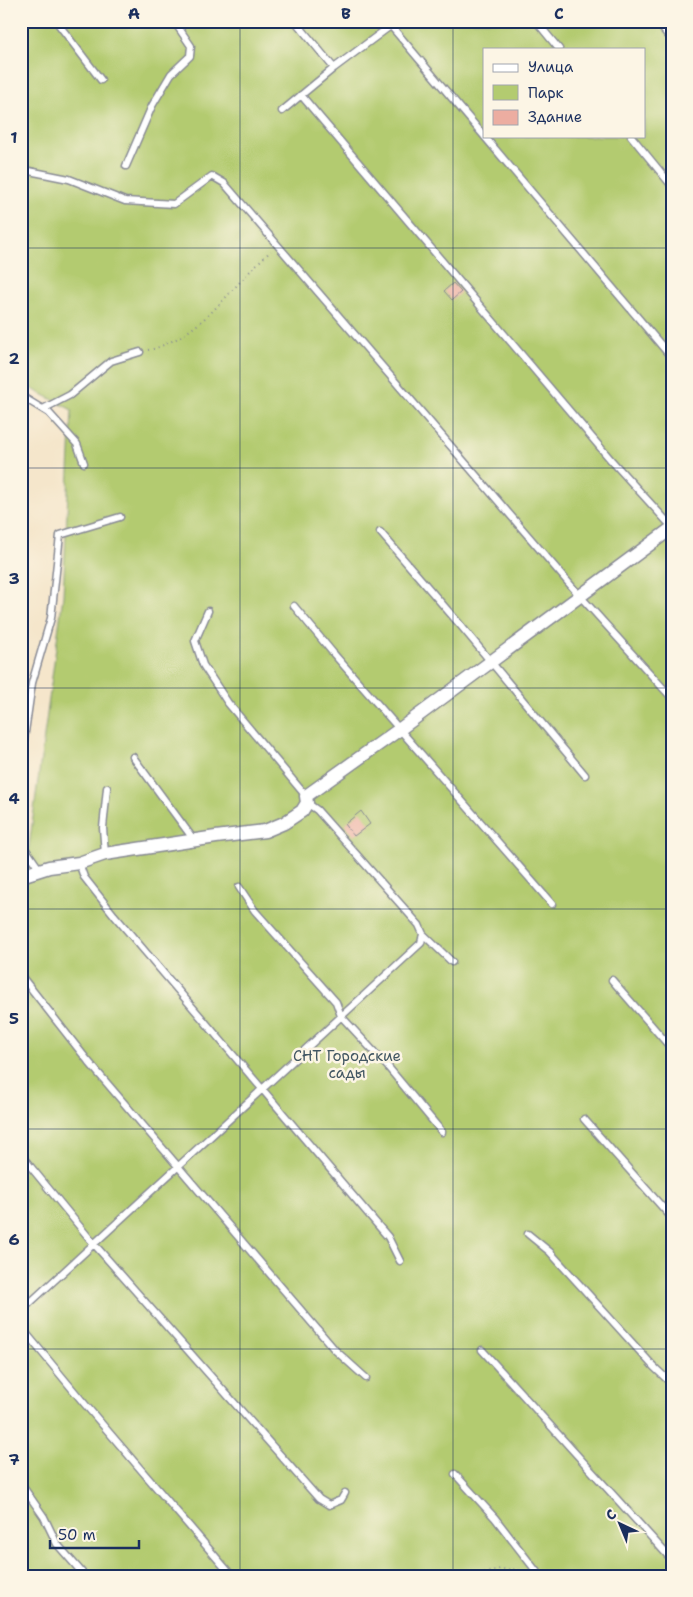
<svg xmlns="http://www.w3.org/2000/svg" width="693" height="1597" font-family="'Shantell Sans',sans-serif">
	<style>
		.green { fill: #b3cb70; stroke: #677d67; fill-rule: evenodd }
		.building { fill: #ecada1 }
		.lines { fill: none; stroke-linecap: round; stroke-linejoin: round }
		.service-casing { stroke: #888a94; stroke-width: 9 }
		.minor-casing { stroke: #888a94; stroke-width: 15 }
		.path { stroke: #888a94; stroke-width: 2; stroke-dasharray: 1 4; stroke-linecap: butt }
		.service { stroke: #fff; stroke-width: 6 }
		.minor { stroke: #fff; stroke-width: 12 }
		.grid { fill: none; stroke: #1b2f5e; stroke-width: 1; stroke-opacity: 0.55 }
		.labels { text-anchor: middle; stroke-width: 5; stroke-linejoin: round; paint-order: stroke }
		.park-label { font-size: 15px; fill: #415662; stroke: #fcf5e5 }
		.neatline { fill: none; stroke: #1b2f5e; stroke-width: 2 }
		.grid-label { font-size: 16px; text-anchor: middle; font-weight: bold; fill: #1b2f5e }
	</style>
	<rect width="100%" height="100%" fill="#fcf5e5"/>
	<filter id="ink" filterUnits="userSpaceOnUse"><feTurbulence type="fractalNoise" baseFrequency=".02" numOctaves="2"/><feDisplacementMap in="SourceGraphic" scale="10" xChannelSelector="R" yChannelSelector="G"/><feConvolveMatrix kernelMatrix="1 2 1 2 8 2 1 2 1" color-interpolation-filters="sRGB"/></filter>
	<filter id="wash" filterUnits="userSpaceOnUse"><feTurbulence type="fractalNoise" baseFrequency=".0096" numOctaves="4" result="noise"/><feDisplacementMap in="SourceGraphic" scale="20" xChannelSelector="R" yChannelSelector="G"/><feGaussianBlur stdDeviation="1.12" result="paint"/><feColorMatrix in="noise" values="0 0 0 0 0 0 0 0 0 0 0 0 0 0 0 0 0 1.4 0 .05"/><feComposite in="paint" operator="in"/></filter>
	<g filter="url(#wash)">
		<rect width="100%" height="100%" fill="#f5e6cb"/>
		<path class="green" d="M21,21H660L672,35V1576H21V892L23,891L63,596L72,410L21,383ZM484,49H644V136H484Z"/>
		<g id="blocks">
			<path class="building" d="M453,283L461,292L452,300L444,291Z
				M361,811L370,824L354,836L345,824Z"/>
		</g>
	</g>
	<g filter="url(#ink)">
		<use href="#blocks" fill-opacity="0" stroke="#888a94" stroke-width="1"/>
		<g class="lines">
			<defs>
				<path id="service" d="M56,21L101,80
					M295,21L334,68
					M536,21L559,49
					M391,26L672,358
					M301,95L611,460L672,527
					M282,111L334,68L397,21
					M631,136L672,186
					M126,166L152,106L171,74L190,56L191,46L174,21
					M21,168L24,170L69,179L125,201L174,204L212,176L224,183L580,596L672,698
					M21,396L49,413L77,444L84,463
					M43,409L70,395L111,361L140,352
					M380,532L462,627L585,775
					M294,606L333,653L552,904
					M208,611L195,641L203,665L228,703L306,796
					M133,757L194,840
					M21,760L32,683L51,618L60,535L120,517
					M21,829L24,847L40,870
					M105,854L103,828L107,788
					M79,863L84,877L114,915L388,1237L400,1261
					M239,887L255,911L336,1002L341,1016L388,1067L442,1132
					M423,934L452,962
					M22,977L88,1061L335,1350L366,1378
					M612,980L672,1049
					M584,1119L672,1218
					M21,1155L94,1244L319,1499L329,1505L341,1500L345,1493
					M528,1234L550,1252L654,1367L672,1384
					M21,1311L421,943L423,934L419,925L317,810L307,803
					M21,1327L83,1402L232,1576
					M482,1350L672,1560
					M455,1474L495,1518L540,1576
					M21,1484L44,1517L57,1544L85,1576"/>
				<path id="minor" d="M660,21L672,35
					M21,876L49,867L79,863L105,854L216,837L265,831L284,823L302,811L307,803L306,796L400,729L672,528"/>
			</defs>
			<use href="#service" class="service-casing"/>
			<use href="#minor" class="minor-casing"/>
			<path class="path" d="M148,350C156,349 163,345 170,342C212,322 236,281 271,251
				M469,1576L500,1569L523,1570"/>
			<use href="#service" class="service"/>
			<use href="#minor" class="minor"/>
		</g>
	</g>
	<path class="grid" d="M240,21V1576M453,21V1576M21,248H672M21,468H672M21,688H672M21,909H672M21,1129H672M21,1349H672"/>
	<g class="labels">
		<g class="park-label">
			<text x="347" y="1061">СНТ Городские<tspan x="347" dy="17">сады</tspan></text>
		</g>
	</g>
	<rect width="693" height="1597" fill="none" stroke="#fcf5e5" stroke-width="55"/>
	<rect x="483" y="48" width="162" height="90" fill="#fcf5e5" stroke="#a2a6af"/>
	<rect x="493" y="64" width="25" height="8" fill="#ffffff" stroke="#a2a6af"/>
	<text x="528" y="72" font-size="15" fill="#1b2f5e">Улица</text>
	<rect x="493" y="85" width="25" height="15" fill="#b3cb70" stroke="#a2a6af"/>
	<text x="528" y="98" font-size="15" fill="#1b2f5e">Парк</text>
	<rect x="493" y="110" width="25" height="15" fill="#ecada1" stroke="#a2a6af"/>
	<text x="528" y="122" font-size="15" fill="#1b2f5e">Здание</text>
	<g transform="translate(620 1524) rotate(316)" stroke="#fcf5e5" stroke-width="4" paint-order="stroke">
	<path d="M0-4L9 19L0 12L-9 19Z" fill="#1b2f5e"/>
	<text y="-8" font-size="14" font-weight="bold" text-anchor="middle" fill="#1b2f5e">С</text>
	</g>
	<path d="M50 1540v8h89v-8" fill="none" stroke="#1b2f5e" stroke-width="2.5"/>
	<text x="58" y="1540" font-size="15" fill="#1b2f5e" stroke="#fcf5e5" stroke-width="4" paint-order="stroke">50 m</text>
	<rect x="28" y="28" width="638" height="1542" class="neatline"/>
	<g class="grid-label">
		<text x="134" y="19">A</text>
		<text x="346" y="19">B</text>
		<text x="559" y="19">C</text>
		<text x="14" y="143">1</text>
		<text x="14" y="364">2</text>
		<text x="14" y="584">3</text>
		<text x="14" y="804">4</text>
		<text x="14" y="1024">5</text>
		<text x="14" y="1245">6</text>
		<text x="14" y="1465">7</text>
	</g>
</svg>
